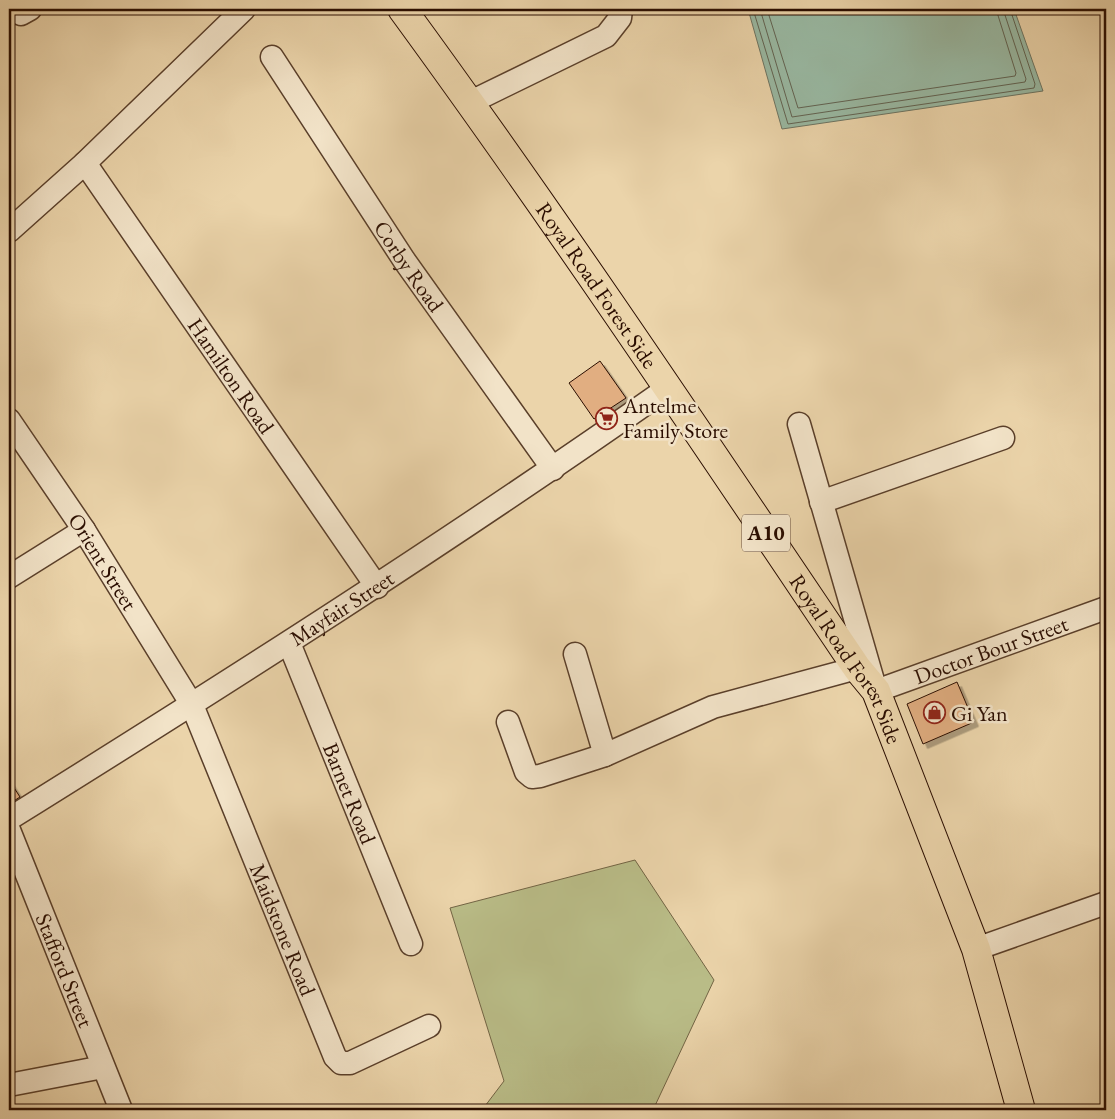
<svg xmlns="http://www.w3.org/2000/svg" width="1115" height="1119" font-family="'EB Garamond',serif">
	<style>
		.green { fill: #b9bc87; stroke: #726444 }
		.water { fill: #99b9a3; stroke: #6d7462 }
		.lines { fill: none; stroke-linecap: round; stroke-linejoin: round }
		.shore { stroke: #626352; stroke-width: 1 }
		.building { fill: #e1ae81; stroke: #2a0d00; filter: url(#shadow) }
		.minor-casing { stroke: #5a3f2a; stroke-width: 25 }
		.primary-casing { stroke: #2a0d00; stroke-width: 30 }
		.minor { stroke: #f2e3c8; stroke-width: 22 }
		.primary { stroke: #ebd4aa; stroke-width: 28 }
		.labels { text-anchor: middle; stroke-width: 5; stroke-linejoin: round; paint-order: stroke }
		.shield { fill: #f2e3c8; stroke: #664d3c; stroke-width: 1 }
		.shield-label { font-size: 21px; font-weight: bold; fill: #2a0d00 }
		.street-label { font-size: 22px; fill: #2a0d00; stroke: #f2e3c8 }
		.poi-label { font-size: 22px; fill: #2a0d00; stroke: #f2e3c8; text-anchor: start }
	</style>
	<defs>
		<filter id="shadow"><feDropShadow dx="4.5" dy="4.5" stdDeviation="0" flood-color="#0004"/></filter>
	</defs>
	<rect width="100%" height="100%" fill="#ebd4aa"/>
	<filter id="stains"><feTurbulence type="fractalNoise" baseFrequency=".004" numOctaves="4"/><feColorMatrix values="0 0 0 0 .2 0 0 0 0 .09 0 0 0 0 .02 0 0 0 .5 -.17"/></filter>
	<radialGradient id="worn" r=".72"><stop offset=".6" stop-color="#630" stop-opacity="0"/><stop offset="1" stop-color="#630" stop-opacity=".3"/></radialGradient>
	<path class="green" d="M635,860L714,980L653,1110H482L504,1081L450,908Z"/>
	<path class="water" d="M748,9H1014L1043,91L782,129Z"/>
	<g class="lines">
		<path class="shore" d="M753,9L788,124L1034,88L1035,84L1010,9
			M760,9L792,117L1025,82L1026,79L1003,9
			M767,9L798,108L1015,76L1016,73L996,9"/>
	</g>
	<path class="building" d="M600,361L626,398L594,419L569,383Z
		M957,682L974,722L923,744L907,704Z
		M9,780L20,797L9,804Z"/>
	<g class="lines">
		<defs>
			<g id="minor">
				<path d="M11,9L21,14L30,9"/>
				<path id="s1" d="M272,57L404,260L553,469"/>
				<path d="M471,102L606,36L620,18L621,9"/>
				<path id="s2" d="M85,163L377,587"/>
				<path d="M9,231L85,163L244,9"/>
				<path id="s3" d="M9,420L84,530L192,705L335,1057L341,1063H350L429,1026"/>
				<path id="s4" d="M799,424L876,691L1106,608"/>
				<path d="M821,502L1003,438"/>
				<path d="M9,577L84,530"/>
				<path id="s5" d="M289,643L411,944"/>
				<path d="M575,654L605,755"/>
				<path d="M508,722L526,772L532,777L540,776L605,755L713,707L857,668"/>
				<path id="s6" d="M9,819C232,680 453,539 668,388"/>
				<path id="s7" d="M9,830L121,1110"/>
				<path d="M976,949L1106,903"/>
				<path d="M9,1085L103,1067"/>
			</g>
			<g id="primary">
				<path id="s8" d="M402,9C560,225 708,447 857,668L876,691L976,949L1021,1110"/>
			</g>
		</defs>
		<use href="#minor" class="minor-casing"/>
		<use href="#primary" class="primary-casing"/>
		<use href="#minor" class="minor"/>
		<use href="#primary" class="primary"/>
	</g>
	<defs>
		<symbol id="supermarket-ring" viewBox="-11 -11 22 22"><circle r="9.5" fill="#f2e3c8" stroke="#8f2418" stroke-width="1.5"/><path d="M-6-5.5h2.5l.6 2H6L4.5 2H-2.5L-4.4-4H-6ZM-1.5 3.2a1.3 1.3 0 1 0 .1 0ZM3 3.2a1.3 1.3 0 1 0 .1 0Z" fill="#8f2418"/></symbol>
		<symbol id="shop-ring" viewBox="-11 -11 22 22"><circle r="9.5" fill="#f2e3c8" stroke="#8f2418" stroke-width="1.5"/><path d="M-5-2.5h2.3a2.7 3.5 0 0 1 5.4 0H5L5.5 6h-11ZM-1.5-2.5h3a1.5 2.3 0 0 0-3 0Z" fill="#8f2418"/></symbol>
	</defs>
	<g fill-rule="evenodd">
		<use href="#supermarket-ring" x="594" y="406" width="25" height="25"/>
		<use href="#shop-ring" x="922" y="700" width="25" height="25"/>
	</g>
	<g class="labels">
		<rect class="shield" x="742" y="514.5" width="48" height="37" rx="4"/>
		<g class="shield-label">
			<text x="766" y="540">A10</text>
		</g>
		<g class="street-label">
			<text dy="8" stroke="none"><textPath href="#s1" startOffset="250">Corby Road</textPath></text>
			<text dy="8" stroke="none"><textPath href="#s8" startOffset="338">Royal Road Forest Side</textPath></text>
			<text dy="8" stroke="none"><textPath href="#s2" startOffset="258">Hamilton Road</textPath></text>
			<text dy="8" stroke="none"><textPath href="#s3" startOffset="170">Orient Street</textPath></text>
			<text dy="8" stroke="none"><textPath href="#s6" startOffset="394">Mayfair Street</textPath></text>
			<text dy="8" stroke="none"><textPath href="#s4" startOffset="400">Doctor Bour Street</textPath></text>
			<text dy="8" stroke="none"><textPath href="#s8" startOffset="788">Royal Road Forest Side</textPath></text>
			<text dy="8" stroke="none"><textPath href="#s5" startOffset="162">Barnet Road</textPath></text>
			<text dy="8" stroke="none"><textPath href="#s3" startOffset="581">Maidstone Road</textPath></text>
			<text dy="8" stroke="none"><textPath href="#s7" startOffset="151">Stafford Street</textPath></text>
		</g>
		<g class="poi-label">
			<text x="623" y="413">Antelme<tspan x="623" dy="25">Family Store</tspan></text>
			<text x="951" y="721">Gi Yan</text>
		</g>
	</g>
	<rect width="1115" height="1119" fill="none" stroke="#ebd4aa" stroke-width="30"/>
	<rect x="10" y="10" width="1095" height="1099" fill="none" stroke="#2a0d00" stroke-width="2.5"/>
	<rect x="15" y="15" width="1085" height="1089" fill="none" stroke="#2a0d00"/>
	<rect width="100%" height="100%" filter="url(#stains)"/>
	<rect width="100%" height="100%" fill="url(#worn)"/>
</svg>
